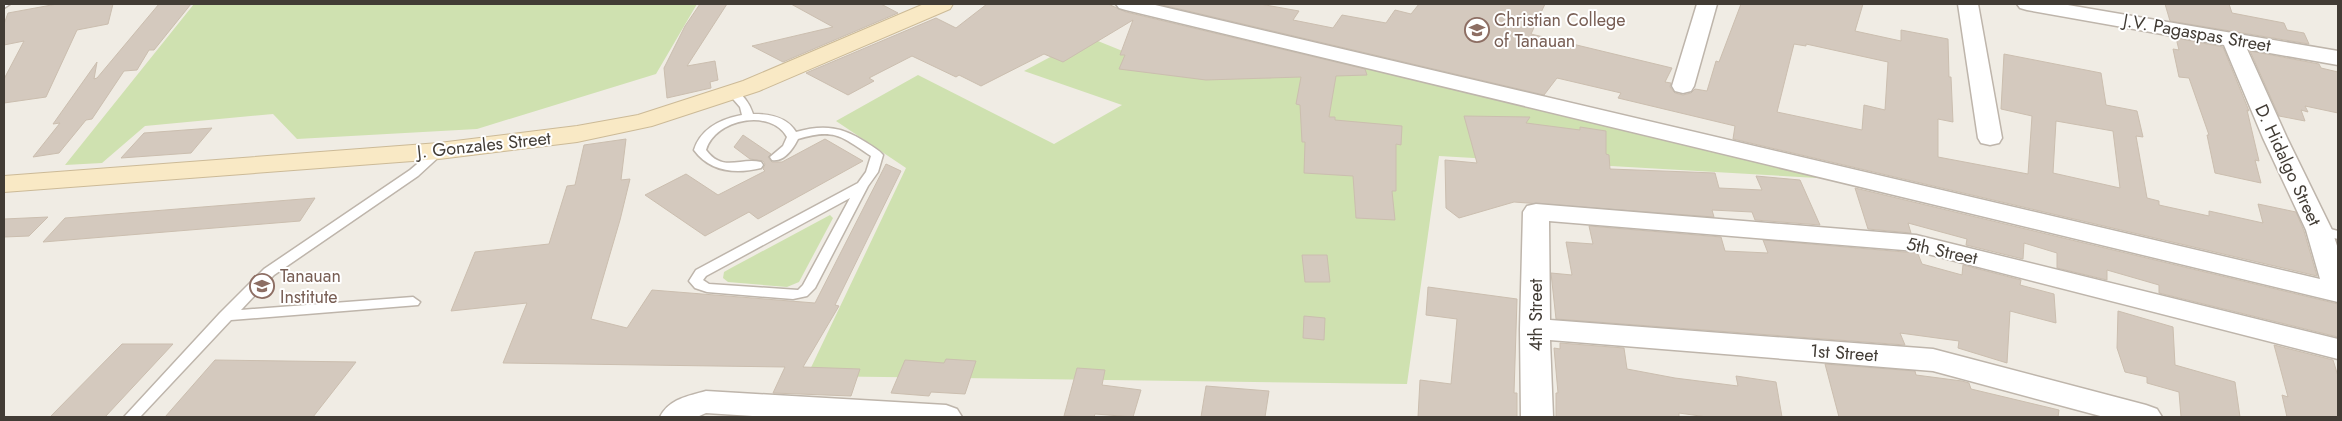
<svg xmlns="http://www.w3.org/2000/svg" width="2342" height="421" font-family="Jost,sans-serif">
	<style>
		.green { fill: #cfe1b0 }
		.building { fill: #d4c9be; stroke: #cbbeaf; fill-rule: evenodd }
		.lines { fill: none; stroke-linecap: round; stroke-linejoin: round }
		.lane-casing { stroke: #beb5ab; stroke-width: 3 }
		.street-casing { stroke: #beb5ab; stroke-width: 3 }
		.secondary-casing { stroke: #ccba97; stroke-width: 2 }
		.lane { fill: #fff; fill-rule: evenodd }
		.street { fill: #fff; fill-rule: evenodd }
		.secondary { fill: #f9e9c5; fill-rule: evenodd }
		.labels { text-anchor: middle; stroke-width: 4; stroke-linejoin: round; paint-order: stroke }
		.education-label { font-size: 18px; fill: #785e54; stroke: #fff; text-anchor: start }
		.street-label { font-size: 18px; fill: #423c35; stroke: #fff }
	</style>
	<rect width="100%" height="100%" fill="#f0ece4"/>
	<path class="green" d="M194,4H697L656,74L477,129L297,139L273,114L145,126L102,163L65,165Z
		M1088,37L1167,69L1367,61L1851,180L1439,156L1407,384L807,376L906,168L836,121L918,75L1054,144L1122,105L1024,71Z
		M830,215L833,218L799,282L787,287L728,282L723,278L724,272L731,268Z"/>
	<path class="building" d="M57,4H113L108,24L77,30L46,97L4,103V79L24,41L4,45V24L8,13Z
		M159,4H191L154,50H149L137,70L124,71L92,119L86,120L59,153L33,157L60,123L53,124L97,62L94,79L97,78Z
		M700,4H727L687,66L715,61L718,80L710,82L711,88L667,98L664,68L685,26Z
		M791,4H881L898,13L783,62L752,46L833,27Z
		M987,4H1108L1126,12L1365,69L1367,75L1336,76L1329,117H1335V120L1402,126L1401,145L1396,144V191H1392L1395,220L1356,218L1353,176L1304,173L1305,142H1302L1300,105L1296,104L1301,77L1206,80L1119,69L1125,55H1120L1133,20L1063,62L1044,54L981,86L959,75L956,77L912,56L869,78L874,81L848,95L806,73L936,18L956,28Z
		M1158,4H1260L1299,11L1293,20L1333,28L1342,15L1386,23L1395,10L1411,14L1419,4H1545L1531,34L1672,68L1665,82L1671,83L1670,87L1675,93L1683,95L1691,93L1695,89L1707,91L1716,61L1719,62L1741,4H1863L1855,31L1901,41V30L1948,39L1949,77H1951L1953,122L1938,119V157L2028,174L2032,116L2001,109L2004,54L2101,73L2106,105L2137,111L2143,137L2136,136L2147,198L2159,201V205L2209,216V211L2263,223L2258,204L2296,212L2304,231L2317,276L1733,139L1735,126L1618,98L1621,93L1557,78L1544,95ZM1794,44L1806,46V44L1888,62L1885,110L1864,105L1862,130L1777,112ZM2056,121L2113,131L2120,188L2053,173Z
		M2165,4H2229L2232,13L2284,23L2287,30L2304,33L2309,44L2170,21Z
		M2176,38L2223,47L2249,111L2247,110L2259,161L2255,160L2261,183L2215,173L2207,135H2209L2189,78L2179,77L2173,49L2179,50Z
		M2250,51L2319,64L2321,68L2338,72V113L2305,106L2308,112L2301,110L2305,121L2279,116Z
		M1464,116L1530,117L1526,123L1580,130V127L1606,131V154L1609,155L1610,169L1715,173L1719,188L1762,190L1756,176L1800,180L1820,225L1755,220L1752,212L1712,210L1714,217L1514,202L1459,218L1446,208L1445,160L1477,163Z
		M212,128L191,153L121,158L144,133Z
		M743,135L771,154L768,157L772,162H782L825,139L863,161L758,219L749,212L705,236L645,195L686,174L718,195L765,171L763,169L765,164L763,161L750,159L734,147Z
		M626,139L621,180L630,179L620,220L591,319L627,328L652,290L815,303L886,164L901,171L835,305L839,306L803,367L860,369L851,396L773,393L785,367L503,363L527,303L451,311L475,252L549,244L567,186L575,185L584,145Z
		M1855,188L2338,304V337L2159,293V285L2107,270V280L2057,268V253L2024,243L2023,259L1966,245L1967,239L1908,223L1911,233L1868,229Z
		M315,198L300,221L43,242L65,218Z
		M48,217L29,236L4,237V219Z
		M1589,226L1721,237L1725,251L1768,253L1763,240L1916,253L1918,254L1922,264L1962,275L1963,265L2021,280L2020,285L2054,294L2056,323L2010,311L2007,363L1958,348L1959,341L1900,333L1905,345L1556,319L1551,273L1572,275L1566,242L1593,244Z
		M1302,255H1327L1330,282H1305Z
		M1428,287L1517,299L1514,393H1517V417H1418L1420,380L1451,384L1457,319L1426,315Z
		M2118,311L2173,327L2175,365L2235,382L2240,417H2181L2179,392L2147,383V377L2125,372L2117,348Z
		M1304,316L1325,318L1324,340L1303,338Z
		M1560,343L1624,348L1627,369L1675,378L1738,386L1736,376L1776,382L1782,417H1707L1679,413V417H1556V393H1558L1554,348L1560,349Z
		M122,344H173L105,417H50Z
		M2274,345L2333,360L2338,376V417H2287L2282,395L2288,397Z
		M946,359L976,361L965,394L931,392L929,396L891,393L905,360L944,363Z
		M215,360L356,362L313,417H165Z
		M1825,364L1915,371L1916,375L1962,381L1969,383L1971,389L2059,410L2058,417H1839Z
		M1077,368L1105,370L1102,385L1141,390L1133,417L1095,414L1094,417L1064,416Z
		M1206,386L1269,391L1265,417H1201Z"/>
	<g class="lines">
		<defs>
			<path id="lane" d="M4,4H10L4,8Z
				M732,89C742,92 750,104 753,114C770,114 787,117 796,132C824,124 843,127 867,143C873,147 879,150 883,155L878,172L868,186L815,288L807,296L793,299L707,292L695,288L689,281L696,270L858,183L866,172L871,156C841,136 834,128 798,139C793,149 784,162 772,160L770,157L783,146L787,137C771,108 715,119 706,150C723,173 740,157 761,162L763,165L761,168C736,174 710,172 694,150C701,128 721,119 742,115L740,107L727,92ZM850,198L803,285L798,290L709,284L703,280L706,276Z
				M439,147L443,149L445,151L443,153L418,176L274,275L241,310L413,297L420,302L418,305L231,320L140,417H124L220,313L264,269L410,170L435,149Z
				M2319,226L2338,231V239L2314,233L2313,230Z"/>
			<path id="street" d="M1116,4H1151L2320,279L2306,230L2263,138L2224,45L2027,10L2020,8L2017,4H2062L2338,51V65L2247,49L2287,138L2332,230L2338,249V302L1126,10L1119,8Z
				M1697,4H1717L1694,86L1691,91L1683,93L1675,91L1672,86Z
				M1958,4H1978L2002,138L1999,143L1990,145L1981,143L1978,138Z
				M1536,204L1916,235L2338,339V359L1916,251L1549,221L1550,320L1933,349L2146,405L2157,409L2162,417H2104L1933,371L1550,340L1553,417H1521L1520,329L1523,212L1527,206Z
				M706,391L946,405L957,409L962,417H768L706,413L697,417H660C669,399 688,396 706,391Z"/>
			<path id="secondary" d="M924,4H953L950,9L759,91L652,126L577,142L439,159L4,192V176L439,143L577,126L638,115L743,81Z"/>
		</defs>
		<use href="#lane" class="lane-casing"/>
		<use href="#street" class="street-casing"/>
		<use href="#secondary" class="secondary-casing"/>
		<use href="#lane" class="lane"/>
		<use href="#street" class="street"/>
		<use href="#secondary" class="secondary"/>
	</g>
	<defs>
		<symbol id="university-ring" viewBox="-11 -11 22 22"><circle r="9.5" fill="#fff" stroke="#8d6e63" stroke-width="1.5"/><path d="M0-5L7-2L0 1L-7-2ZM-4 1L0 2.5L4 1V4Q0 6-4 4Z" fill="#8d6e63"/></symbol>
	</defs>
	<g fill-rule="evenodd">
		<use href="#university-ring" x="1463" y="16" width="28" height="28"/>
		<use href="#university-ring" x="248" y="272" width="28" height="28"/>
	</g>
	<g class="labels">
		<g class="education-label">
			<text x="1494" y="26">Christian College<tspan x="1494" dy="21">of Tanauan</tspan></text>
			<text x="280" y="282">Tanauan<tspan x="280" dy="21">Institute</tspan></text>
		</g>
		<g class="street-label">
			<text transform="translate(2197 33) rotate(10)" y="6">J.V. Pagaspas Street</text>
			<text transform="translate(484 145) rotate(-6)" y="6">J. Gonzales Street</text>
			<text transform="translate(2288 165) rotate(65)" y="6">D. Hidalgo Street</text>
			<text transform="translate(1942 251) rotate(12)" y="6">5th Street</text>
			<text transform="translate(1536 315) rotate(-90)" y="6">4th Street</text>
			<text transform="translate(1844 353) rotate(4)" y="6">1st Street</text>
		</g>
	</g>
	<rect width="2342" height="421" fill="none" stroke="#423c35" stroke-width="10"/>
</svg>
